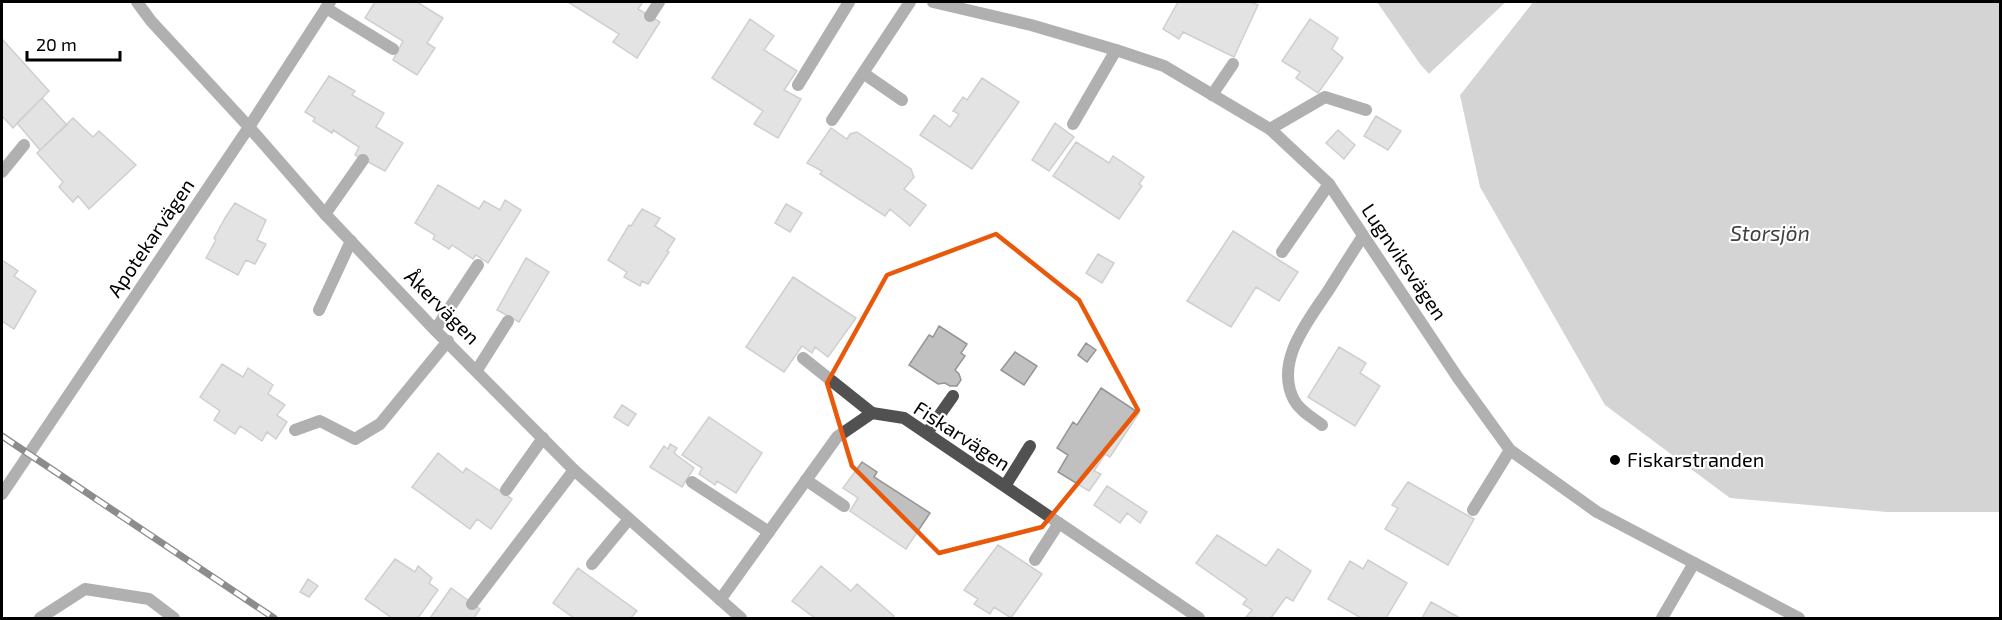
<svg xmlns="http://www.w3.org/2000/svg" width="2002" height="620" font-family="'Exo 2',sans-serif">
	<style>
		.water { fill: #9f9f9f }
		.pier { fill: #fff }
		.building { fill: #c0c0c0; stroke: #959595; stroke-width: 1.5 }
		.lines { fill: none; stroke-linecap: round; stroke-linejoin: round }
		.lane { stroke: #515151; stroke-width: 12 }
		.street { stroke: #515151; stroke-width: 12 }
		.rail-casing { stroke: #000; stroke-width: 7 }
		.rail { stroke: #fff; stroke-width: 4.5; stroke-dasharray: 14; stroke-linecap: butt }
		.marked { fill: none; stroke: #e8590c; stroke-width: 4.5; stroke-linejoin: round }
		.poi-dot { fill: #000; stroke: #fff; stroke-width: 2 }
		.labels { text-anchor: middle; stroke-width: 4.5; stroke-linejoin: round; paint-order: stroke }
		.street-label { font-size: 20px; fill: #000; stroke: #fff }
		.poi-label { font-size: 20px; fill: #000; stroke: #fff; text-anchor: start }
		.water-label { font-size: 21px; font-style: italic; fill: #404040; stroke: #fff }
	</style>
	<rect width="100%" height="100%" fill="#fff"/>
	<path class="water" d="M1377,2H1506L1429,74L1420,64Z
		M1533,2H2000V512H1887L1730,498L1605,405L1480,187L1460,95Z"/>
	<path class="pier" d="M1506,2H1509L1432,76L1429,74Z
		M1529,2H1533L1460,95L1458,94Z"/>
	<path class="building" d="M375,2H417L443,18L427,43L435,48L417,75L393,60L403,41L365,18Z
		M568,2H643L638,9L660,22L637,58L613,42L619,34Z
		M1178,2H1250L1258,5L1234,57L1183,32L1179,39L1163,29Z
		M750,19L774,36L764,50L797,71L784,90L801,99L778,138L754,124L763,111L712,78Z
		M1310,19L1338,38L1332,49L1343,58L1318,93L1296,78L1300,72L1282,61Z
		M2,39L49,91L13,128L2,116Z
		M329,76L355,91L352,95L384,113L376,127L403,143L385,171L355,155L359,147L333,130L332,133L313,121L315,118L305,112Z
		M982,78L1019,102L972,169L920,135L934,115L950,127L959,114L953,111L963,97L967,100Z
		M42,98L67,125L40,150L17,123Z
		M1376,116L1401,131L1388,150L1364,136Z
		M73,118L93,137L99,131L136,165L89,209L78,196L73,202L59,187L63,182L37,153Z
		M1055,123L1074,137L1049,171L1032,160Z
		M831,128L847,139L850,134L857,132L911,169L914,177L904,189L926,205L910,226L890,209L885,216L820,174L822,171L807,163Z
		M1338,130L1355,145L1344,159L1326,143Z
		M1076,142L1109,163L1113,156L1144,177L1139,184L1142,186L1119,219L1053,176Z
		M438,185L479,209L484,201L500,210L505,200L521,210L488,263L476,255L473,259L452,245L449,249L433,239L435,235L415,223Z
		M235,203L266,220L257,240L266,244L255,264L246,260L238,275L206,258L216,240L214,238L225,218Z
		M786,204L802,213L790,232L775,223Z
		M642,209L660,218L655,226L675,239L667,251L669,252L648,284L642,281L640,286L624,277L627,272L608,260L629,225L631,226Z
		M1233,231L1298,272L1279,301L1256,287L1231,327L1187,301Z
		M1098,254L1114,263L1102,283L1086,273Z
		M526,258L549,272L519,322L497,310Z
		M2,260L18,271L14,276L36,291L14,329L2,321Z
		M793,277L856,318L828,357L815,347L812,353L802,346L784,372L746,347Z
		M939,326L967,344L961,353L965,356L955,370L959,374L961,380L957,386H950L945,383L938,384L909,365L929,335L933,337Z
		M1086,343L1096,350L1087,362L1078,355Z
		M1339,347L1366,363L1360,373L1380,386L1355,426L1308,397Z
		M1015,352L1037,366L1024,385L1001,370Z
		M222,364L243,377L248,368L273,385L268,394L285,405L277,415L287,422L276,439L267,432L262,441L240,426L235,434L214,420L220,411L200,397Z
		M1101,388L1139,413L1110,457L1105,454L1094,471L1101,474L1089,491L1058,472L1068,455L1057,448L1073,422L1077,425Z
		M622,405L636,414L628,426L614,417Z
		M709,417L762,453L736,493L717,481L715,485L699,474L702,468L682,455Z
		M670,444L677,448L674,453L694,468L682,487L650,467L664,446L668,449Z
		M438,453L463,473L466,468L512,499L491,529L477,519L470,529L412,487Z
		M862,462L877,472L874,477L930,513L906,549L850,511L858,498L843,488Z
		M1408,482L1474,519L1448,565L1385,529L1398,508L1392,505Z
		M1107,486L1147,512L1140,523L1127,513L1120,523L1094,505Z
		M1217,535L1266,566L1278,549L1311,571L1293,601L1286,597L1271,618L1246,617L1252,610L1243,604L1247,599L1196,563Z
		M998,545L1042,574L1011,618L994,607L990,614L974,604L978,599L964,590Z
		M395,559L415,572L418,566L432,578L429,583L438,590L418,618H392L365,599Z
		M1368,560L1407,583L1386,618H1361L1328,599L1350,561L1363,569Z
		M821,566L851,591L857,584L894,616L892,618H815L792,601Z
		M578,568L637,611L631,618H574L553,603Z
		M308,579L318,586L309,597L300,592Z
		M451,588L480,609L474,618H430Z
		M1431,602L1460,618H1422Z"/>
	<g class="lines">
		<path class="lane" d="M326,8L393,49
			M650,16L659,2
			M863,73L902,100
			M798,85L849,2
			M1212,95L1233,64
			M832,120L910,2
			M1073,124L1116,50
			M1270,129L1325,97L1366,110
			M2,172L24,145
			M325,214L363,160
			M1282,252L1329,184
			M319,310L351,241
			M435,330L478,265
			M803,358L872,413
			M477,370L508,321
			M1322,425C1313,418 1300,411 1294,400C1274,362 1308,321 1328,291C1340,272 1351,254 1363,236
			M295,430L320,421L355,439L380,424L448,341
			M927,433L953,396
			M806,480L844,506
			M692,482L769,532
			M1005,486L1030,446
			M506,490L543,438
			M1473,510L1510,450
			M1035,560L1059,523
			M592,564L629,519
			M472,604L574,470
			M40,618L85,589L149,599L174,618
			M1662,618L1694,563"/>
		<path class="street" d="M137,2L151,21L249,127L325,214L435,330L574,470L741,618
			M933,2L1031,25L1116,50L1164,66L1270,129L1329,184L1458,378L1510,450L1597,512L1799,618
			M2,494L249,127L330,2
			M720,600L837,437L872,413L904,418L1199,618"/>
		<defs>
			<path id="rail" d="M2,436L274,618"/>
		</defs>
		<use href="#rail" class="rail-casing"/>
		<use href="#rail" class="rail"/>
	</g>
	<path d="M0 0H2002V620H0ZM996,234L1079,300L1138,410L1042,527L939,553L852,466L827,383L887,275Z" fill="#fff" fill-opacity=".55" fill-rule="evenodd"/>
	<path class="marked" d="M996,234L1079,300L1138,410L1042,527L939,553L852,466L827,383L887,275Z"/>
	<circle class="poi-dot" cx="1615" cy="460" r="6"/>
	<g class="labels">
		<g class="street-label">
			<text transform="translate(151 238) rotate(-56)" y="7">Apotekarvägen</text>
			<text transform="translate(1404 262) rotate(56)" y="7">Lugnviksvägen</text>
			<text transform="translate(442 307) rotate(45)" y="7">Åkervägen</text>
			<text transform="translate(962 436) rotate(33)" y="7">Fiskarvägen</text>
		</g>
		<g class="poi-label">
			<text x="1627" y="467">Fiskarstranden</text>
		</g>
		<g class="water-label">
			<text x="1770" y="241">Storsjön</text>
		</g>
	</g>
	<rect width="2002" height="620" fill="none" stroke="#000000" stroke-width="6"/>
	<path d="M27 51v9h93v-9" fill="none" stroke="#000000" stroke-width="3"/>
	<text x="36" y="51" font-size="18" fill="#000000" stroke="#ffffff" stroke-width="4.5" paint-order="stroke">20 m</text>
</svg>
